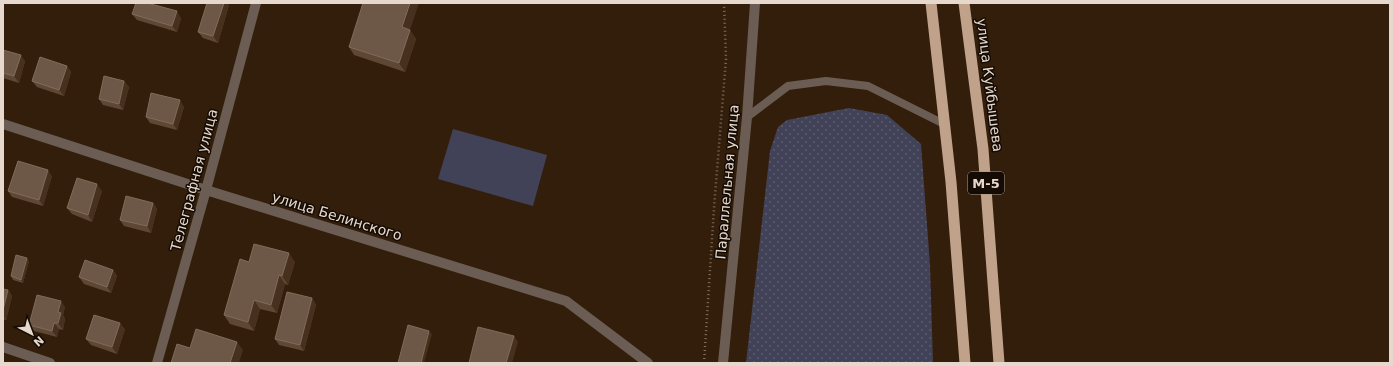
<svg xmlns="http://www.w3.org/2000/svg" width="1393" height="366" font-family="'DejaVu Sans',sans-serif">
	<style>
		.grass { fill: url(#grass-dots) }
		.pitch { fill: #414157 }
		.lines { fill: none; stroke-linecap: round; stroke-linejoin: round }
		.path { stroke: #816f5f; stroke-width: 2.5; stroke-dasharray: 1 3; stroke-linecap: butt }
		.service { stroke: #6b5d53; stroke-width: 8 }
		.minor { stroke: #6b5d53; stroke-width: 10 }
		.tertiary { stroke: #6b5d53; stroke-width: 10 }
		.trunk { stroke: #c0a28a; stroke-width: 11 }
		.wall { fill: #5e4835 }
		.shaded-wall { fill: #47311e }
		.building { fill: #6d5746; stroke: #806c5b }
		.labels { text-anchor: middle; stroke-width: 3; stroke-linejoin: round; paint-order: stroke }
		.shield { fill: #140b04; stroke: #a79a90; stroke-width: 1 }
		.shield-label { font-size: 13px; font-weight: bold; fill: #e6d8cc }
		.street-label { font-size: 14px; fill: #e6d8cc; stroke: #140b04 }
	</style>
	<defs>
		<pattern id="grass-dots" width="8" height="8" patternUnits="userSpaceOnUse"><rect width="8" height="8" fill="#414157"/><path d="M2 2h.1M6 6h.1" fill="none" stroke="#5c5c6e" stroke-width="1.8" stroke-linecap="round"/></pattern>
	</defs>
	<rect width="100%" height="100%" fill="#331e0b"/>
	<path class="grass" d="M849,108L887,115L921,144L930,265L933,363H746L770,151L778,127L787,120Z"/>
	<path class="pitch" d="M453,129L547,155L533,206L438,179Z"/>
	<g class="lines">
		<path class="path" d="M704,363L714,208L726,59L724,3"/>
		<path class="service" d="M747,117L788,86L826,81L868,86L944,124"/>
		<path class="minor" d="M3,124L206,190L566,301L648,363
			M3,347L50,363
			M157,363L206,190L256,3"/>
		<path class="tertiary" d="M723,363L747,117L755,3"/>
		<path class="trunk" d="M931,3L951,182L965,363
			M964,3L983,149L999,363"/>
	</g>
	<path class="wall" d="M229,5L218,43L203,38L198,32Z
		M132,14L181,18L177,32L137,20Z
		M410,30L416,39L405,72L354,55L349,47Z
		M3,50L25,61L19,83L3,78Z
		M67,66L71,72L64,96L37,87L32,81Z
		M124,81L129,87L123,110L103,105L99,99Z
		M184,107L177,130L150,123L146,117Z
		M52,176L43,206L12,197L8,191Z
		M102,191L92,222L72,214L67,208Z
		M153,203L157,209L151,233L124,226L120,220Z
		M29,261L23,283L13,280L11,276Z
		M249,262H295L288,285L285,284L277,313L260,309L254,331L230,324L224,315Z
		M113,270L117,276L111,293L84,284L79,277Z
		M3,289L8,290L12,296L6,320L3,319Z
		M312,298L316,305L304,351L279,345L275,339Z
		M65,307L63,315L65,319L63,330L59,329L57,337L34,331L29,325Z
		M125,329L117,354L91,345L86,339Z"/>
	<path class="shaded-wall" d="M224,3H228L229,5L218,43L213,36Z
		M410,3H419L408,36L402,27Z
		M177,11L181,18L177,32L172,26Z
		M410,30L416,39L405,72L399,63Z
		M21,55L25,61L19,83L14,76Z
		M67,66L71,72L64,96L59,90Z
		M124,81L129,87L123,110L119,104Z
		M180,100L184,107L177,130L173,124Z
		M48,170L52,176L43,206L39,200Z
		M97,184L102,191L92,222L88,215Z
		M153,203L157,209L151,233L147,226Z
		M289,253L295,262L288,285L282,276Z
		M27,258L29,261L23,283L21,280Z
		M113,270L117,276L111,293L107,287Z
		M279,275L285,284L277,313L271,305Z
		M8,290L12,296L6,320L3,316V310Z
		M312,298L316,305L304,351L300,345Z
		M254,300L260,309L254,331L248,322Z
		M61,301L65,307L63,315L65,319L63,330L58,323V312Z
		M54,323L59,329L57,337L52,331Z
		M120,323L125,329L117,354L112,347Z
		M429,331L432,334L424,363H421Z
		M514,336L518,342L512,363H506Z
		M237,342L243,350L239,363H230Z"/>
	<path class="building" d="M136,3H147L177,11L172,26L132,14Z
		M207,3H224L213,36L198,32Z
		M363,3H410L402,27L410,30L399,63L349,47Z
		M3,50L21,55L14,76L3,73Z
		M40,57L67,66L59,90L32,81Z
		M104,76L124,81L119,104L99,99Z
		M151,93L180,100L173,124L146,117Z
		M18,161L48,170L39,200L8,191Z
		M77,178L97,184L88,215L67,208Z
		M126,196L153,203L147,226L120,220Z
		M254,244L289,253L282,276L279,275L271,305L254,300L248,322L224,315L240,259L249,262Z
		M16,255L27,258L21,280L11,276Z
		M85,260L113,270L107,287L79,277Z
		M3,289L8,290L3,310Z
		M287,292L312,298L300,345L275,339Z
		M37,295L61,301L58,312L61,313L58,323H54L52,331L29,325Z
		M94,315L120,323L112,347L86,339Z
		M408,325L429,331L421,363H398Z
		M478,327L514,336L506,363H469Z
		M196,329L237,342L230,363H171L177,344L190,348Z"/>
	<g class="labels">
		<rect class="shield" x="968" y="172" width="36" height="22" rx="3"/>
		<g class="shield-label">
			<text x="986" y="188">М-5</text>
		</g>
		<g class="street-label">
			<text transform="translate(990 85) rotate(83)" y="5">улица Куйбышева</text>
			<text transform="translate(194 180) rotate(-75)" y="5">Телеграфная улица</text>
			<text transform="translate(727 182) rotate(-85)" y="5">Параллельная улица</text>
			<text transform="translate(337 216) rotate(17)" y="5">улица Белинского</text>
		</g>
	</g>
	<rect width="1393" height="366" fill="none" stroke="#e6d8cc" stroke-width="8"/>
	<g transform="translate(32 334) rotate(138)" stroke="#140b04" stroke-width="3" paint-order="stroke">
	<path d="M0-3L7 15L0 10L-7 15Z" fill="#e6d8cc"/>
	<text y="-6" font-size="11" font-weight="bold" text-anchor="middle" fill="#e6d8cc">N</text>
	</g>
</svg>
